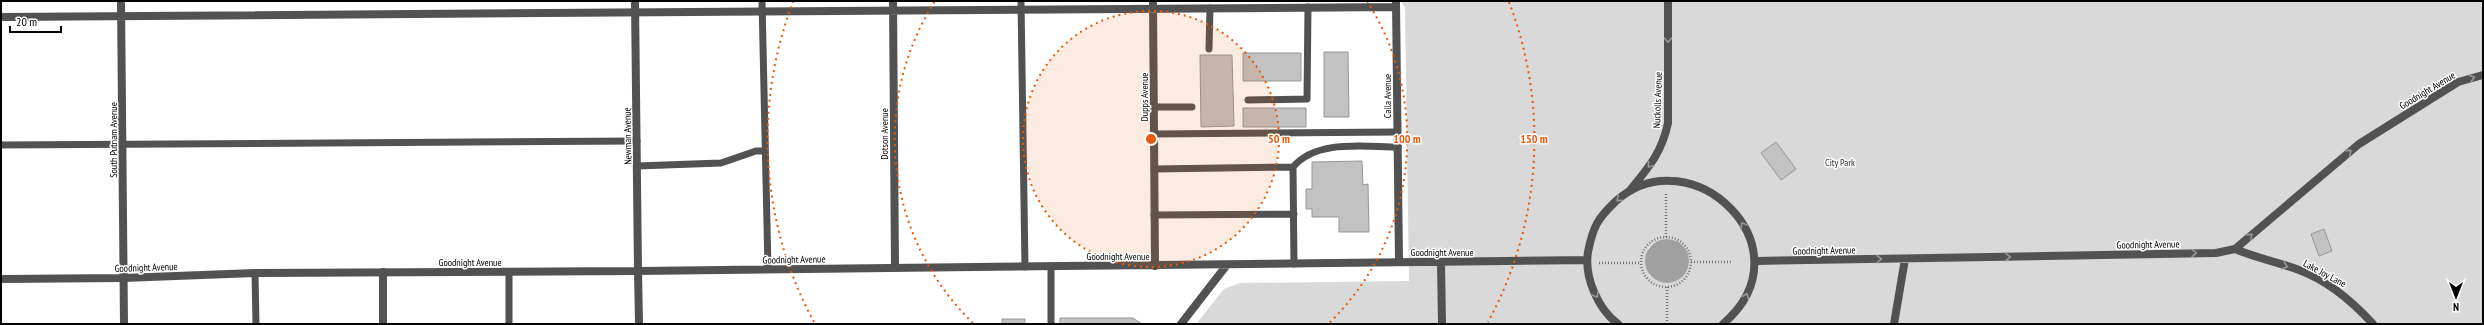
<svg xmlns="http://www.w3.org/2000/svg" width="2484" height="325" font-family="'PT Sans Narrow',sans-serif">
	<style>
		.green { fill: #d9d9d9; fill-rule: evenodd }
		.water { fill: #a0a0a0 }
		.building { fill: #c2c2c2; stroke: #969696 }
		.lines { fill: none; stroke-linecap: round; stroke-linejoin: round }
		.path { stroke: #747474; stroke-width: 2.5; stroke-dasharray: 1 2; stroke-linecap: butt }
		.service { stroke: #525252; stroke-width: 7 }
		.minor { stroke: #525252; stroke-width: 8 }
		.tertiary { stroke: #525252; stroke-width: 8 }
		.oneway { stroke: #979797 }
		.ring { fill: none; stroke: #e8590c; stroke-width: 2; stroke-dasharray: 2 4 }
		.labels { text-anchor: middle; stroke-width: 3; stroke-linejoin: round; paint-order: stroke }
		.street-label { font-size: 10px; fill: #000; stroke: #fff }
		.park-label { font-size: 10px; fill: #303030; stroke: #fff }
		.centre { fill: #e8590c; stroke: #fff; stroke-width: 2 }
		.ring-label { font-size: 12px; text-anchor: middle; font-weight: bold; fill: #e8590c; stroke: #fff; stroke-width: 3; stroke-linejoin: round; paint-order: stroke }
	</style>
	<rect width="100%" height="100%" fill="#fff"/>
	<path class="green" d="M1401,1H2483V324H1196L1224,289L1240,283L1409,281L1405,8ZM1667,239L1674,240L1689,264C1683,283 1664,289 1649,275L1648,248L1653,243Z"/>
	<path class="water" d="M1645 261a22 22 0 1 1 44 0a22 22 0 1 1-44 0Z"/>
	<path class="building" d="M1324,52H1348L1349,117H1324Z
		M1243,53H1301V81H1243Z
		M1200,55H1232L1234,126L1201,127Z
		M1243,108H1306V127H1243Z
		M1776,142L1796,169L1781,180L1761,153Z
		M1362,161L1363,185L1368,184L1369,232H1339V217H1312V209H1306V189H1312V162Z
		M2324,229L2332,251L2319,256L2311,234Z
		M1060,318H1133L1142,324H1060Z
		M1002,319H1025V324H1002Z"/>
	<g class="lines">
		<path class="path" d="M1666,194V237
			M1641 262a25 25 0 1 1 50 0a25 25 0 1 1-50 0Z
			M1691,262H1731
			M1599,263H1641
			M1667,287V324"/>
		<path class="service" d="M762,1L768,269
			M1021,1L1025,267
			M1209,49L1210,8
			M1248,100L1307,99L1308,7
			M1154,107H1192
			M1154,134L1397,132
			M1,145L637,141
			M637,166L721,163L756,151H765
			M1154,169L1293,167
			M1154,215L1294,214
			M1294,264L1293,167C1317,139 1364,147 1398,147
			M1051,266V324
			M509,272V324
			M255,273L256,324"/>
		<path class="minor" d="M121,1L124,324
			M893,1L895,267
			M1153,1L1155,266
			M1396,1L1399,262
			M1,17L1396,7
			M1631,189C1649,167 1662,152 1668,123V1
			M2235,249C2256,258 2278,262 2299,270C2329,281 2352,301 2373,324
			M1756,261L2216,253L2235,249L2359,144L2458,82L2483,75
			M1441,263L1442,324
			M383,324V272
			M639,324L638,271L1587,260
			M1181,324L1226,266
			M1618,324C1598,309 1584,277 1588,252C1593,227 1597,219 1616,201C1691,134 1812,248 1723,324
			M1894,324L1905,259"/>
		<path class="tertiary" d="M1,279L123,278L255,273L638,271L635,1"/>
	</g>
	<defs><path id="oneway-chevron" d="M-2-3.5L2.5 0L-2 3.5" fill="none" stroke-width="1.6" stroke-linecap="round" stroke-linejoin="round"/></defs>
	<g class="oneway">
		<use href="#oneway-chevron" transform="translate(1668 40) rotate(90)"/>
		<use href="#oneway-chevron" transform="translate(2472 78) rotate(-16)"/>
		<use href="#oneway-chevron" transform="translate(2349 152) rotate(-40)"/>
		<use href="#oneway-chevron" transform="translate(1650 165) rotate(128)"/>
		<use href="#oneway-chevron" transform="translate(1619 199) rotate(140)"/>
		<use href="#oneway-chevron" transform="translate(1743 225) rotate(-119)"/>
		<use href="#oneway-chevron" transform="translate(2250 236) rotate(-40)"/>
		<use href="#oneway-chevron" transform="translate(2194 253) rotate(-1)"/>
		<use href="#oneway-chevron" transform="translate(2008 257) rotate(-1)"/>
		<use href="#oneway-chevron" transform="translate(1879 259) rotate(-1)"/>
		<use href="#oneway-chevron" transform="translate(2285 266) rotate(16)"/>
		<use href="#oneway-chevron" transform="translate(1596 295) rotate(59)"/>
		<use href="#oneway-chevron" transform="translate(1746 296) rotate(-67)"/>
	</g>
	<circle cx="1151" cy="139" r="128" fill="#e8590c" fill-opacity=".12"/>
	<g class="ring">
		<circle cx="1151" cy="139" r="128"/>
		<path d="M973 323A256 256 0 0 1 935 1M1367 1A256 256 0 0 1 1329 323"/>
		<path d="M814 322A383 383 0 0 1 793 2M1509 2A383 383 0 0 1 1488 322"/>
	</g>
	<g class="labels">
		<g class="street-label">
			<text transform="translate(2427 90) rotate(-31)" y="4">Goodnight Avenue</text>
			<text transform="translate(1387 96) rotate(-90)" y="4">Calla Avenue</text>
			<text transform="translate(1144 97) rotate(-90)" y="4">Dupps Avenue</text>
			<text transform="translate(1657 100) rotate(-88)" y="4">Nuckolls Avenue</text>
			<text transform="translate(884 134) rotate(-90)" y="4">Dotson Avenue</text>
			<text transform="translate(627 136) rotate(-91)" y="4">Newman Avenue</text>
			<text transform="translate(113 140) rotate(-90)" y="4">South Putnam Avenue</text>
			<text transform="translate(2148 244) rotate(-1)" y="4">Goodnight Avenue</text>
			<text transform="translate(1824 250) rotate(-1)" y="4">Goodnight Avenue</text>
			<text x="1442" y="256">Goodnight Avenue</text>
			<text x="1118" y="260">Goodnight Avenue</text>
			<text transform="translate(794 259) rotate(-1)" y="4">Goodnight Avenue</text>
			<text x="470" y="266">Goodnight Avenue</text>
			<text transform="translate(146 267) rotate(-2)" y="4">Goodnight Avenue</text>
			<text transform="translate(2325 273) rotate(28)" y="4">Lake Joy Lane</text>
		</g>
		<g class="park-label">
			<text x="1840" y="166">City Park</text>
		</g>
	</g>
	<circle cx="1151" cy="139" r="6" class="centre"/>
	<g class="ring-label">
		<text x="1279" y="143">50 m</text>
		<text x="1407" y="143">100 m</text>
		<text x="1534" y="143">150 m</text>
	</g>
	<rect width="2484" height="325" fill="none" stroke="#000000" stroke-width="4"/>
	<g transform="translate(2456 297) rotate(180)" stroke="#ffffff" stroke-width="3" paint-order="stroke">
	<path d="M0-3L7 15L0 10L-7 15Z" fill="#000000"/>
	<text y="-6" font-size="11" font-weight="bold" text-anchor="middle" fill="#000000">N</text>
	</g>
	<path d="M10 26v6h51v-6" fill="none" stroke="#000000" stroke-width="2"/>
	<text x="16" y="26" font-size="12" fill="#000000" stroke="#ffffff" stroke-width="3" paint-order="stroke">20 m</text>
</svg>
